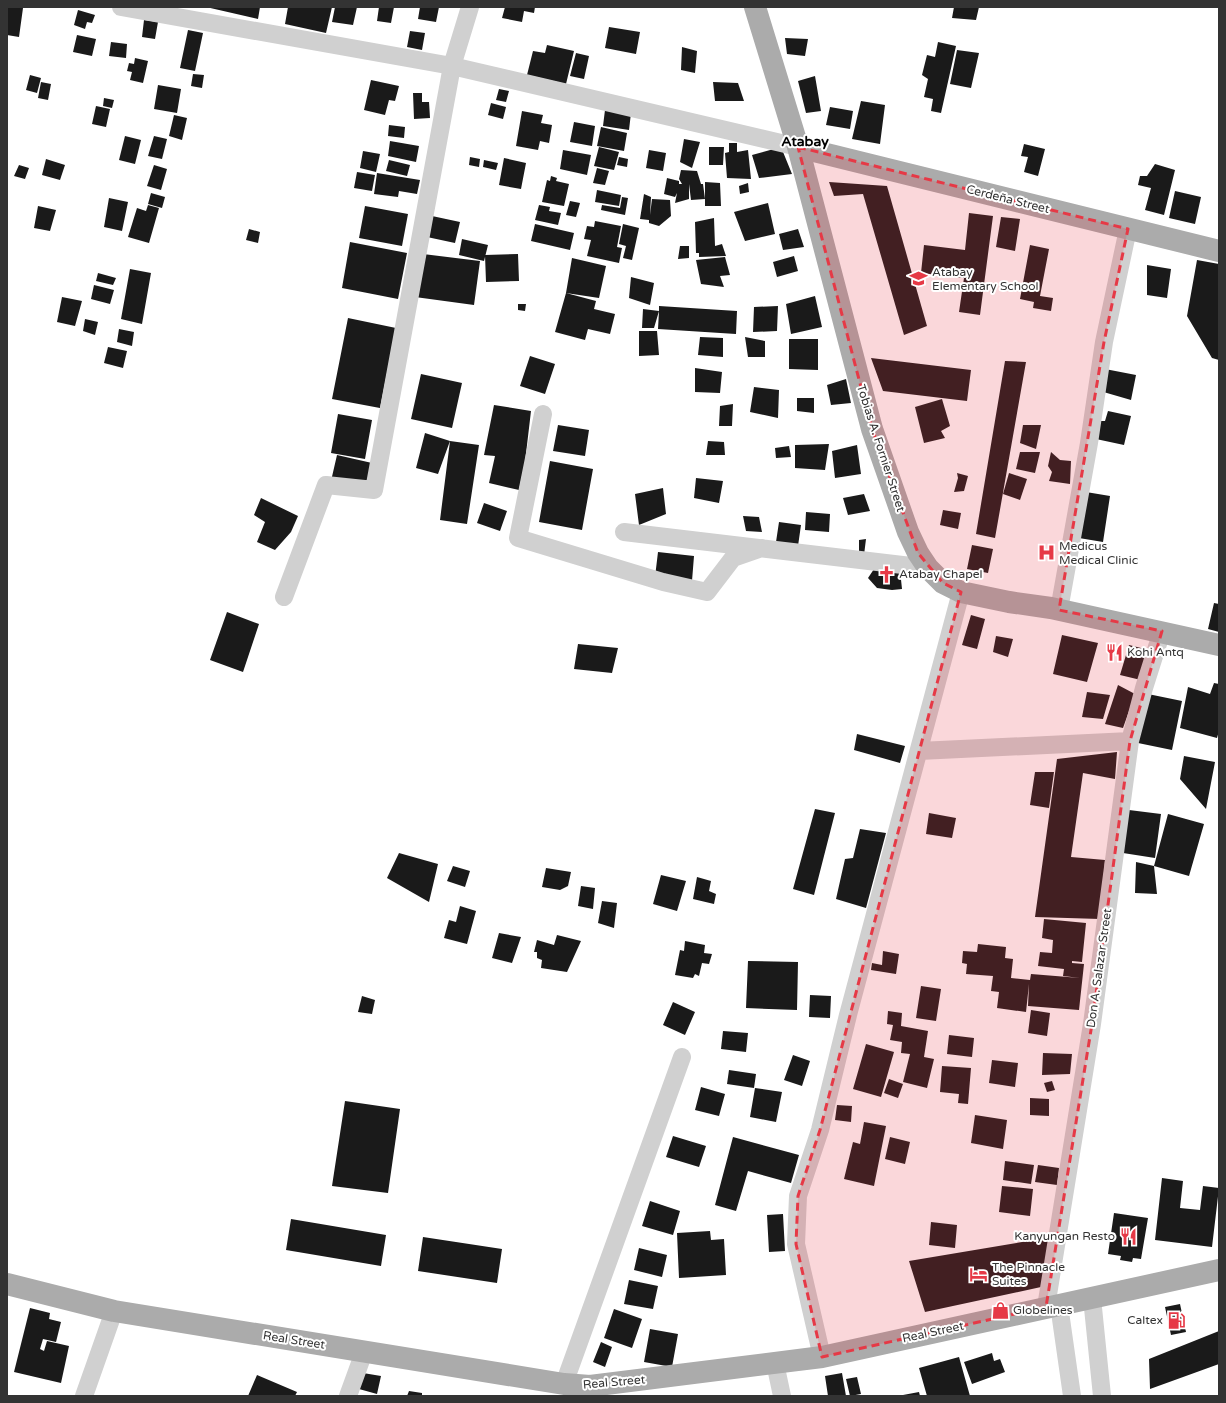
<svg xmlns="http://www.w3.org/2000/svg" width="1226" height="1403" font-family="'Varela Round',sans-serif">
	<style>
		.building { fill: #1a1a1a }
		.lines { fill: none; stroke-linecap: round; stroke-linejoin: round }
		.minor { stroke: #d0d0d0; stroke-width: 18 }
		.major { stroke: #ababab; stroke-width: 22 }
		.marked { fill: #e63946; fill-opacity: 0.2; stroke: #e63946; stroke-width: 3; stroke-dasharray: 8 5; stroke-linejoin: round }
		.labels { text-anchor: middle; stroke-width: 4; stroke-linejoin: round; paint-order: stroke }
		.street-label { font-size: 12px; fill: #333; stroke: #fff }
		.poi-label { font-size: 12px; fill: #333; stroke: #fff; text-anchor: start }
		.quarter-label { font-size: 14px; font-weight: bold; fill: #000; stroke: #fff }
	</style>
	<rect width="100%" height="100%" fill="#fff"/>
	<path class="building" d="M8,7L23,8L19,37L7,35Z
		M206,7H260L258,19Z
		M288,7H332L326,33L285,24Z
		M335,7H357L353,25L332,22Z
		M379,7H394L391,23L377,21Z
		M420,7H439L436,22L418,19Z
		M505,7H535L534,13L524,11L522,22L502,18Z
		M954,7H979L976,20L952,18Z
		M78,10L95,15L92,23L87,22L85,29L74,25Z
		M144,20L158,22L155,39L142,37Z
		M609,27L640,32L636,54L605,48Z
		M188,30L203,33L195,71L180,68Z
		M410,31L425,33L422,50L407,47Z
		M77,35L96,39L92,56L73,52Z
		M785,38L808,39L805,56L787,54Z
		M111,42L127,44L126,58L109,56Z
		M938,42L956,46L941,113L931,111L933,99L924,97L928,79L922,75L927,55L935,57Z
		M547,45L574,51L566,84L527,75L533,51L545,53Z
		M682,47L697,51L695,73L681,70Z
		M957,50L979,53L971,88L950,84Z
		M576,53L589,56L584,79L570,76Z
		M135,58L148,61L143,83L130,80L132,72L127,71L129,63L134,64Z
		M193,74L204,75L202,88L191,86Z
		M30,75L41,78L37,93L26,90Z
		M815,76L821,111L806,113L798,81Z
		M371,80L399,86L395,101L389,100L385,115L364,110Z
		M41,82L51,84L48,100L38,98Z
		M713,82L738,83L744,101H715Z
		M158,85L181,89L177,113L154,109Z
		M499,89L509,91L506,102L496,100Z
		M413,93H422V102H429L430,118L414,119Z
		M104,98L114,100L112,108L103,106Z
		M861,101L885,105L880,144L852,139Z
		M491,103L506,107L503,119L488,115Z
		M96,106L110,109L106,127L92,124Z
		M830,107L853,111L850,129L826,125Z
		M605,110L631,113L629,130L603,126Z
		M522,111L543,115L541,123L552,125L549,143L540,141L538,150L516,146Z
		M174,115L187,118L182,140L169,136Z
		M574,122L595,126L592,146L570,142Z
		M389,125L405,127L404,138L388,136Z
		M601,127L627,133L624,151L597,146Z
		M125,136L141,140L135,164L119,160Z
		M154,136L167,139L162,159L148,156Z
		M684,139L700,142L692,168L680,162Z
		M390,141L419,146L416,162L388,156Z
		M729,143H737V152L748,150L751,179L727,178L725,153L729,152Z
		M1024,144L1045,149L1038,176L1024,172L1028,157L1021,156Z
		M599,147L619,152L614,170L594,166Z
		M709,147H724L723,165H709Z
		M781,147L792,174L759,178L752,155Z
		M563,150L591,155L587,175L560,169Z
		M649,150L666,153L663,171L646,168Z
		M363,151L380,154L376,172L360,168Z
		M470,157L480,159L479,167L469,165Z
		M619,157L628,159L627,167L617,165Z
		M504,158L526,163L521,189L499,185Z
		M46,159L65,165L60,180L42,175Z
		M389,160L410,165L407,176L386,171Z
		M484,160L498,163L496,170L483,167Z
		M1155,164L1175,170L1164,215L1145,210L1151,188L1138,185L1140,176H1147Z
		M19,165L29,168L25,179L14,176Z
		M154,165L167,169L161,190L147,186Z
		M597,168L609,171L605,185L593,183Z
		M681,170L697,171L701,184H703L705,199V182L720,183L721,206H705V199L691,200L689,184V199L675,203L677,193L675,197L664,194L667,178L679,181V184H682L679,179Z
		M357,172L375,175L372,191L354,188Z
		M377,173L420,180L417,194L399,191L398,197L374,194Z
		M551,176L557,178L556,181L569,184L564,206L542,202L547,180L550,181Z
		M829,182L887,186L927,326L904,335L863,194L834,196Z
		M748,183L749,192L740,194L739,186Z
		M597,190L621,195L619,206L595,202Z
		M1175,191L1201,197L1195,224L1169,218Z
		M151,193L165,197L162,208L148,204Z
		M644,194L651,197L650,215L652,199L670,200L671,216L659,226L649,223V220L640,219Z
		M622,197L628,198L625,215L601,210L602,205L620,208Z
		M109,198L128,202L122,231L104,227Z
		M570,201L580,203L576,217L566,215Z
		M768,203L775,234L745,241L734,212Z
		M148,205L159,208L149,243L128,237L137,208L146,211Z
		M539,205L550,207L549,211L561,213L558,225L535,220Z
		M38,206L56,210L50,231L34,228Z
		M365,206L408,214L402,246L359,238Z
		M969,213L993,216L980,315L959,312L964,278L921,273L924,245L965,250Z
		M432,216L460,222L455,243L427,237Z
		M1001,217L1020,219L1015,251L996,247Z
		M714,218L715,246L722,244L726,256L699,257V253H696L695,222Z
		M595,221L621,226L617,247L622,248L619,263L587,256L591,240L584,239L587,226L594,227Z
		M535,224L574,233L570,250L531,241Z
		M623,224L639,228L632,260L623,258L626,246L619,244Z
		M249,229L260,232L258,243L246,240Z
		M798,229L804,247L783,250L779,234Z
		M462,239L488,245L484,261L459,255Z
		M350,242L407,253L398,299L342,288Z
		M1030,245L1049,249L1040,296L1053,298L1051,311L1033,308L1034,302L1020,299Z
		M680,246H689V258L678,259Z
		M423,254L480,261L474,305L415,297Z
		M518,254L519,281L486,282L485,255Z
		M794,256L798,271L777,277L773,262Z
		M725,257L730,275L720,276L724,287L701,284L696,260Z
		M572,258L606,266L599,298L566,293L596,301L594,309L615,314L610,334L588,329L585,340L555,332L566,293Z
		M1197,260L1219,264V360L1212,358L1187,316Z
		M1147,265L1171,269L1167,298L1147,295Z
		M130,269L151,273L142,324L121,319Z
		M98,273L116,278L113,285L96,281Z
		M631,277L654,283L650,305L629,298Z
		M94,285L114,290L110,304L91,299Z
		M815,296L822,327L791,334L786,304Z
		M62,297L82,301L75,326L57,322Z
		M518,304H526L525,311L518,310Z
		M659,306L737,311L736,334L658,329L659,311L654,328H642L643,309L659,311Z
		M778,306L777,331L753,332L754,307Z
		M348,318L396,328L380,408L332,399Z
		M85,319L98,322L95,335L83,331Z
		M119,329L134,332L132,346L117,342Z
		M639,331H657L659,355L639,356Z
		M700,337L723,338V357L698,355Z
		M745,337L765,341V357H748Z
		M789,339H818V370L789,369Z
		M108,347L127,351L123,368L104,363Z
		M530,356L555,364L545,394L520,386Z
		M871,358L971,370L967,401L883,391Z
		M1005,361L1026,362L995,538L976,534Z
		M695,368L722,372L720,393L695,392Z
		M1105,369L1136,375L1131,400L1100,391Z
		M421,374L462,383L452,428L411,419Z
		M846,379L851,403L831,405L827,385Z
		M754,387L779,390L778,418L750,412Z
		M797,398H814V413L797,411Z
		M942,399L950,426L941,431L945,438L924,443L915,407Z
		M733,404L732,426H719L720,406Z
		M494,405L531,411L525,462L519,490L489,483L495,456L484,455Z
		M1108,411L1131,416L1124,445L1096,439L1099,421H1105Z
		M338,414L372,420L365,459L331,453Z
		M558,425L589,430L585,456L553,451Z
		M1023,425H1041L1036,449L1020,443Z
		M425,433L450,441L479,445L467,524L440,520L450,441L438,474L416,468Z
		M708,441L724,442L725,455H706Z
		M829,444L825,470L795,468V445Z
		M857,445L861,474L835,478L832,451Z
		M789,446L791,457L776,458L775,448Z
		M1020,452H1040L1035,473L1016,469Z
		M1051,452L1060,460L1071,461L1070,484L1049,481L1052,472L1048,466Z
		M337,455L372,463L366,489L331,481Z
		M550,461L593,469L582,530L539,522Z
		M957,473L968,476L964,491L954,492L958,478Z
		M1009,473L1027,479L1020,500L1003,494Z
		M696,478L723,481L719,503L694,498Z
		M663,488L666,514L639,525L635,494Z
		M1086,492L1110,496L1103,542L1079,538Z
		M864,494L870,511L848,515L843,498Z
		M261,498L298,516L291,532L275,550L257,542L265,522L254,515Z
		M484,503L507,511L500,531L477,523Z
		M943,510L961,513L958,529L940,525Z
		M806,512L830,514L829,532L805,530Z
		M743,516L759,517L762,532L746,531Z
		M779,522L801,525L798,546L776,542Z
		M866,539L864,555H859V540Z
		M972,545L993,549L988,573L967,569Z
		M658,552L694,556L692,581L655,577Z
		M876,566L900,570L902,589L892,590L877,588L868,578Z
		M1214,603L1219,604V632L1208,629Z
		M227,612L259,624L243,672L210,660Z
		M971,615L985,619L977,649L962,645Z
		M1062,635L1098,643L1087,682L1053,674Z
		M996,636L1013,639L1008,657L993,652Z
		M578,644L618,648L612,673L574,669Z
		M1129,645L1153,651L1145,681L1120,675Z
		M1214,683L1219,684V731L1217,738L1180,728L1188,687L1210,694Z
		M1118,685L1135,694L1123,728L1105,724Z
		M1087,692L1110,695L1103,719L1082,717Z
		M1148,694L1182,701L1172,750L1138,743Z
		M857,734L905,746L900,763L854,750Z
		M1117,752L1115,779L1083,773L1071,857L1105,860L1100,919L1035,917L1057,759Z
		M1184,756L1215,762L1206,809L1180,779Z
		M1035,772H1054L1049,808L1030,805Z
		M815,809L835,813L814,895L793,889Z
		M1129,810L1161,814L1155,858L1123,853Z
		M929,813L956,818L952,838L926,834Z
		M1168,814L1204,824L1189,876L1154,866L1157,894L1135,893L1136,862L1154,866Z
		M860,829L886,833L866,908L836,899L845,859L853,858Z
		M399,853L438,864L429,902L387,878Z
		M453,866L470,871L465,887L447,881Z
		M546,868L571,872L568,886L560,890L542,887Z
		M661,875L686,881L677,911L653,904Z
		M697,877L711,881L709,891L716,894L714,904L693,899Z
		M581,886L595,888L593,909L578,906Z
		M602,901L617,903L614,928L598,923Z
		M460,906L476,911L467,944L444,938L449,920L456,922Z
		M1044,919L1086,923L1082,962L1072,961V963L1084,964L1079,1010L1028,1006L1029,984L1026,1012L997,1008L999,992L991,991L993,976L966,974L967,964L962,963L963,951L977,952L978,944L1006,947L1005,958L1013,959L1011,978L1030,980L1031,974L1080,978L1063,976L1064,969L1038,966L1040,952L1052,953L1053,940L1042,938Z
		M499,933L521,937L512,963L492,958Z
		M557,935L581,941L567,972L541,968L542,960L537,958V952H534L537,940L554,945Z
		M685,941L705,945L704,953L712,954L709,964L702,963L699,976L695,974L693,978L675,975L680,950L684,951Z
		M883,951L899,954L896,974L871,970L872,963L882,965Z
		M748,961L798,962L797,1010L746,1008Z
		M921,986L941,989L936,1021L916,1018Z
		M810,995L831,996L830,1018L809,1017Z
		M362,996L375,1000L372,1014L358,1012Z
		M673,1002L695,1012L685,1035L663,1025Z
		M1031,1010L1050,1013L1047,1036L1028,1033Z
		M888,1011L902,1013L901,1026L928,1031L924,1057L934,1059L927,1088L903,1082L910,1054L901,1053L902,1042L890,1040L893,1025L887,1024Z
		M723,1031L748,1033L746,1052L721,1049Z
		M949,1035L974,1038L972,1057L947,1054Z
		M866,1044L894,1052L881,1097L853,1089Z
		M1043,1053L1072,1054L1070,1074L1042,1075Z
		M793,1055L810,1061L802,1086L784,1080Z
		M992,1060L1018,1063L1015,1087L989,1083Z
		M942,1066L971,1068L968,1104L958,1103L959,1094L940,1092Z
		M729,1070L756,1074L754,1088L727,1084Z
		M889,1079L903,1084L898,1098L884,1093Z
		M1052,1081L1055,1090L1047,1092L1044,1083Z
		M701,1087L725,1094L719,1116L695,1110Z
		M755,1088L782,1092L776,1122L750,1117Z
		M1030,1098L1049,1099V1116L1030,1115Z
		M345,1101L400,1109L388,1193L332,1186Z
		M837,1105L852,1106L851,1122L835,1120Z
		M975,1115L1007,1120L1003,1149L971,1143Z
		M864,1122L886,1126L874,1186L844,1179L853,1142L860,1144Z
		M673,1136L706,1146L699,1167L666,1157Z
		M733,1137L799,1155L791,1183L748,1171L736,1211L715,1205Z
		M890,1137L910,1142L905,1164L885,1159Z
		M1005,1161L1034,1165L1031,1184L1003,1180Z
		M1038,1165L1059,1168L1057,1185L1035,1182Z
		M1162,1178L1183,1181L1180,1208L1200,1210L1203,1186L1219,1188L1212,1247L1155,1240Z
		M1002,1186L1033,1189L1030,1216L999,1212Z
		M650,1201L680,1211L673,1235L642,1226Z
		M1114,1213L1148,1218L1141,1259L1133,1258L1132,1262L1120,1260L1121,1256L1108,1254Z
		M783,1214L785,1251L769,1252L767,1215Z
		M291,1219L386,1235L381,1266L286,1250Z
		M931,1222L957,1225L955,1248L929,1245Z
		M710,1231L711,1240L724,1239L726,1275L679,1278L677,1233Z
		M423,1237L502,1249L497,1283L418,1271Z
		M1052,1237L1041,1287L925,1312L909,1261Z
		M639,1248L667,1255L662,1277L634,1270Z
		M629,1280L658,1286L653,1309L624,1304Z
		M1180,1304L1186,1332L1171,1335L1165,1307Z
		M30,1308L50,1313L49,1319L61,1322L56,1342L43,1339L40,1349L44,1351L47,1341L69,1346L61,1383L14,1372Z
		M614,1309L642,1319L632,1348L604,1338Z
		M650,1329L678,1334L672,1367L644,1362Z
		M1219,1331V1364L1150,1389L1149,1359Z
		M601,1342L612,1347L605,1367L593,1362Z
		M992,1353L994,1361L1000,1359L1005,1372L972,1384L964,1362Z
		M959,1357L970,1396H927L919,1368Z
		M363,1373L381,1376L377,1394L359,1389Z
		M842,1373L846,1396H828L825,1376Z
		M257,1375L297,1392L295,1396H248Z
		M857,1377L861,1394L850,1396L846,1379Z
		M409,1391L422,1393V1396H407Z
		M919,1392L920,1396H903V1395Z"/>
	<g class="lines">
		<path class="minor" d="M121,7L452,66L798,147
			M543,414L518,538L663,582L707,592L733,558L762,548
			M624,532L928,568
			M284,597L326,485L374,490L452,66L470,7
			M1059,610L1089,443L1104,342L1128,229
			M919,751L1130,741
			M1092,1298L1102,1396
			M1059,1305L1072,1396
			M1046,1307L1092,1024L1130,741L1144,688L1162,631
			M822,1357L796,1244L798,1196L820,1130L848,1015L961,592
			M775,1363L782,1396
			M564,1384L682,1057
			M84,1396L114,1311
			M348,1396L364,1352"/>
		<path class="major" d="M755,7L798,147L872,429L908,532L918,553L928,568L943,583L961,592L1009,602L1051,608L1219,645
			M798,147L1219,251
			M7,1284L114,1311L564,1384L590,1386L822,1357L1219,1270"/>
	</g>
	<path class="marked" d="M798,147L1128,229L1104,342L1059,610L1162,631L1130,741L1092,1024L1046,1307L822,1357L796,1244L798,1196L820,1130L961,592L943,583L918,553L872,429Z"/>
	<defs>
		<symbol id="school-bare" viewBox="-9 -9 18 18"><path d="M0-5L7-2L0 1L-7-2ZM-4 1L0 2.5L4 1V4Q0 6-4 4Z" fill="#e63946" stroke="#fff" stroke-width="2.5" paint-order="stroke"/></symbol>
		<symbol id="hospital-bare" viewBox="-9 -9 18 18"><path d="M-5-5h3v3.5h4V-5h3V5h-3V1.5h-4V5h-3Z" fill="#e63946" stroke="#fff" stroke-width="2.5" paint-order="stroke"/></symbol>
		<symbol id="church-bare" viewBox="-9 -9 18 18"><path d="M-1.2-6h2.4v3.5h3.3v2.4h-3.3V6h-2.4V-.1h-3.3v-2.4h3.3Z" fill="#e63946" stroke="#fff" stroke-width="2.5" paint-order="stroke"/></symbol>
		<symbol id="restaurant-bare" viewBox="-9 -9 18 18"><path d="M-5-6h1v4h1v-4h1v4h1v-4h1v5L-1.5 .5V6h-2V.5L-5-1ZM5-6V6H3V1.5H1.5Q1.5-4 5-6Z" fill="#e63946" stroke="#fff" stroke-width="2.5" paint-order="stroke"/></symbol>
		<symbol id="hotel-bare" viewBox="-9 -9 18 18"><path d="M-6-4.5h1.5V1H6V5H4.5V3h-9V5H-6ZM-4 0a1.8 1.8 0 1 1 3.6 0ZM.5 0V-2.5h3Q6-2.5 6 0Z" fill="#e63946" stroke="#fff" stroke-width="2.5" paint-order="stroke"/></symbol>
		<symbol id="shop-bare" viewBox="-9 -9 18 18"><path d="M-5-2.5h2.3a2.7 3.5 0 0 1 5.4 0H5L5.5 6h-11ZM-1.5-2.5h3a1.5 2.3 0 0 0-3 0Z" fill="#e63946" stroke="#fff" stroke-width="2.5" paint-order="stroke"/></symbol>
		<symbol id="fuel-bare" viewBox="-9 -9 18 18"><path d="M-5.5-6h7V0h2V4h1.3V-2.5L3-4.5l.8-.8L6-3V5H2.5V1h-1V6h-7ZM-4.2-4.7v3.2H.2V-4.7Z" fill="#e63946" stroke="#fff" stroke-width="2.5" paint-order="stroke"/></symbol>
	</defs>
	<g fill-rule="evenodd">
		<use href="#school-bare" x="906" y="266" width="25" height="25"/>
		<use href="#hospital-bare" x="1034" y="540" width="25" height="25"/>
		<use href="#church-bare" x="874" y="562" width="25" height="25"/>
		<use href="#restaurant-bare" x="1102" y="640" width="25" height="25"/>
		<use href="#restaurant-bare" x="1116" y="1224" width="25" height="25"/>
		<use href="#hotel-bare" x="966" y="1262" width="25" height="25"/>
		<use href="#shop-bare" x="988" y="1298" width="25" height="25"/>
		<use href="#fuel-bare" x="1164" y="1308" width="25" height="25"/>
	</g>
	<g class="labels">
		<g class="street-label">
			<text transform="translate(1008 199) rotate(14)" y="4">Cerdeña Street</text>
			<text transform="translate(881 448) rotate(72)" y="4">Tobias A. Fornier Street</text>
			<text transform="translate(1099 968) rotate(-82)" y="4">Don A. Salazar Street</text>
			<text transform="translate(933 1332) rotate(-12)" y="4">Real Street</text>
			<text transform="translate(294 1340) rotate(9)" y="4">Real Street</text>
			<text transform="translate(614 1382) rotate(-5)" y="4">Real Street</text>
		</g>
		<g class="poi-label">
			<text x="932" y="276">Atabay<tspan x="932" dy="14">Elementary School</tspan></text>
			<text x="1059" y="550">Medicus<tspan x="1059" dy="14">Medical Clinic</tspan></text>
			<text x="899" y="578">Atabay Chapel</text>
			<text x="1127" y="656">Kohi Antq</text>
			<text x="1115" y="1240" text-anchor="end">Kanyungan Resto</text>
			<text x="992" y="1271">The Pinnacle<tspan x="992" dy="14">Suites</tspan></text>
			<text x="1013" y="1314">Globelines</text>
			<text x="1163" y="1324" text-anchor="end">Caltex</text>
		</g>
		<g class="quarter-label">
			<text x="805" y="146">Atabay</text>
		</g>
	</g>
	<rect width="1226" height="1403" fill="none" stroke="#333333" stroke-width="16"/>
</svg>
